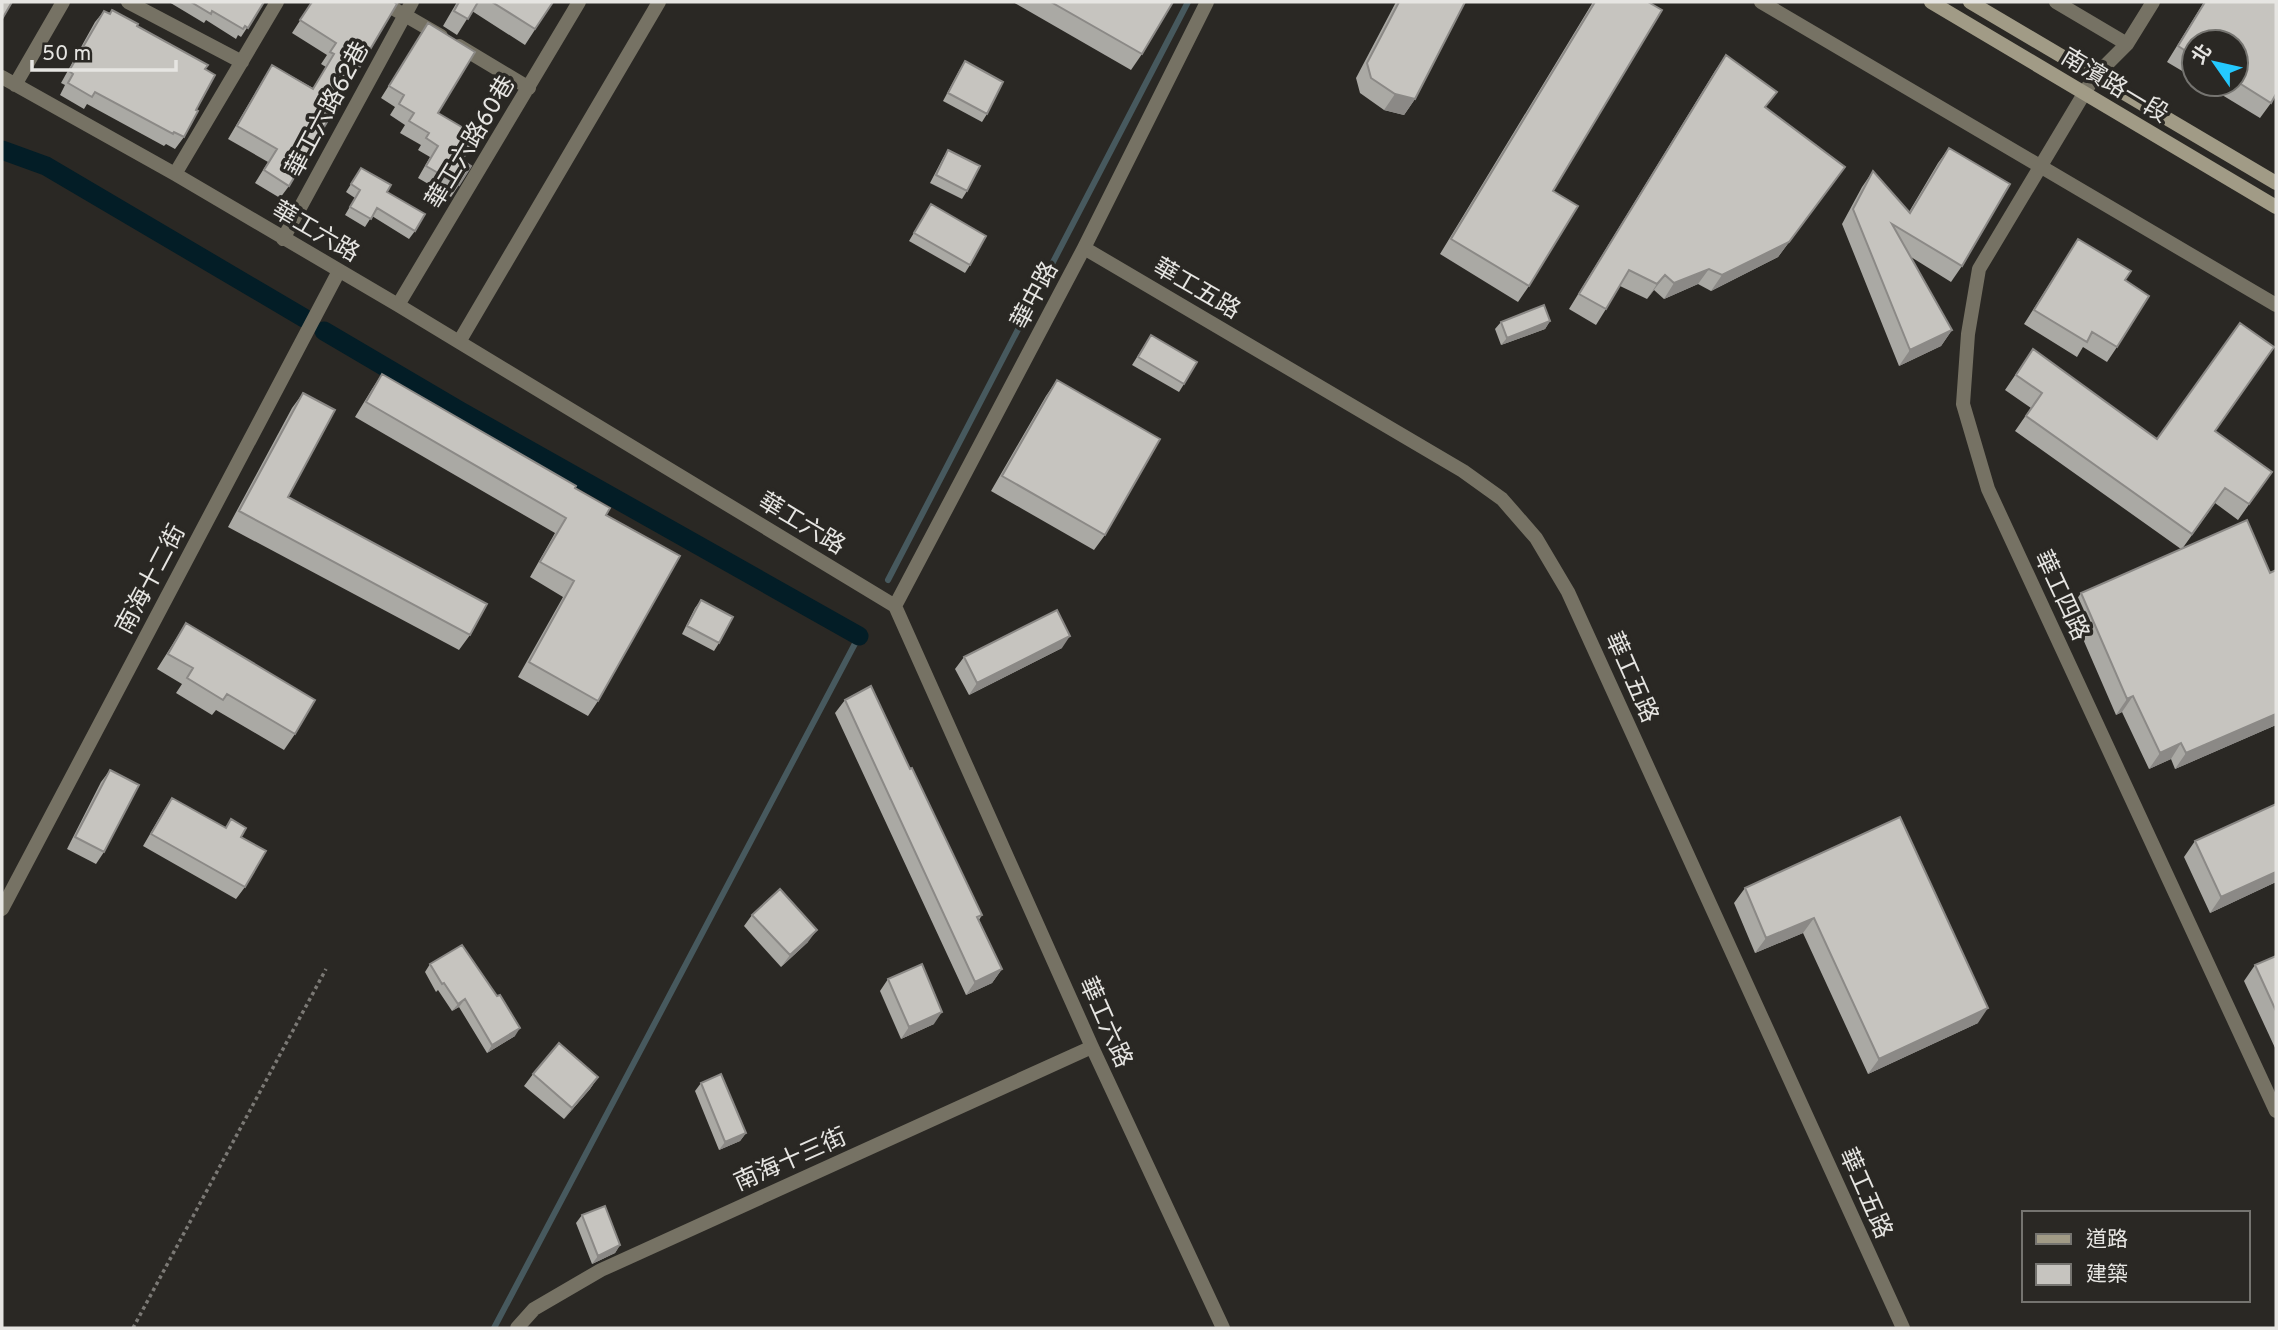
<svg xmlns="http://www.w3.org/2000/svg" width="2278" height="1330" font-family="Overpass,'Noto Sans TC',sans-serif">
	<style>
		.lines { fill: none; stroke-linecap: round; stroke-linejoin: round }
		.stream { stroke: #47595e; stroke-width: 6 }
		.canal { stroke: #031d26; stroke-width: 19 }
		.path { stroke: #7b7975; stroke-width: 3.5; stroke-dasharray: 3.5 3.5; stroke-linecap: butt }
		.minor { stroke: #767264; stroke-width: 14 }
		.secondary { stroke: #a19b86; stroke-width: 14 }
		.wall { fill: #aaa9a4 }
		.shaded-wall { fill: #8b8986 }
		.building { fill: #c6c4bf; stroke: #8b8986; stroke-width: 2 }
		.labels { text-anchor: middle; stroke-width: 7; stroke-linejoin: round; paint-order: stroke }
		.street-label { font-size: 24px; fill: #e6e5e2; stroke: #2a2824 }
	</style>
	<rect width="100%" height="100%" fill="#2a2824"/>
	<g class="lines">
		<path class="stream" d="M888,580L1188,2
			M494,1328L859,636"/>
		<path class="canal" d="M2,150L46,166L304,318
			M324,331L460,411L859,636"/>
		<path class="path" d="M133,1328L326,969"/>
		<path class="minor" d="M128,2L242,62
			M382,2L441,36
			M1761,2L2276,305
			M2056,2L2127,44
			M2153,2L2127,44L2094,77L1979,269L1968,334L1963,404L1988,489L2276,1111
			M459,46L529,88
			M2,77L175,174L398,305L895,606L1092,1047L1223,1328
			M15,85L63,2
			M175,174L277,2
			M283,239L412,2
			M1084,248L1463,471L1502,499L1536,538L1568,592L1903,1328
			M398,305L579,2
			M459,342L659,2
			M895,606L1084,248L1207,2
			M2,909L339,271
			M517,1328L534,1309L601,1270L1092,1047"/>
		<path class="secondary" d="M1931,2L2276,207
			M1970,2L2276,183"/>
	</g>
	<path class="wall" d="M169,2H264L241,37L238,35L236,39L206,20L204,23Z
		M312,2H394L289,186L280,198L255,183L268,162L228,139L264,78L272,65L313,88L326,67L321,64L327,55L292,33Z
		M457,2H553L525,45L472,11L457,35L443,26Z
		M1013,2H1173L1142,54L1131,70Z
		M1396,2H1465L1415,99L1404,115L1384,110L1360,93L1356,78Z
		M1593,2H1648L1553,191L1529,286L1518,302L1440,254Z
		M2204,2H2276L2271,103L2260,118L2204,84H2236V42H2194V78L2167,62Z
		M104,11L137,26L205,69L196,110L184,137L175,149L166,144L164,146L87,104L84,109L60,95L65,85L61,83L95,22Z
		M428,23L438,113L462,160L459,185L451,197L418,178L430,157L418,150L421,145L400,133L405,125L390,115L395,107L381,98Z
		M1726,55L1766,107L1834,182L1778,257L1711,291L1698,284L1664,299L1654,290L1647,299L1620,286L1606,309L1596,325L1569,309L1715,71Z
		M965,61L987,114L982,122L943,101L960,69Z
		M1949,148L1962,266L1951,282L1911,257L1952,330L1941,346L1899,366L1842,224L1862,187L1873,171L1909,212L1938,163Z
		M948,150L967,191L962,199L930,183L943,158Z
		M361,168L387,192L415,231L409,239L372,216L365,227L345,215L355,198L346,192Z
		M931,204L970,265L965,273L909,241Z
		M2078,239L2125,280L2117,347L2107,362L2083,347L2077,357L2024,324Z
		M1550,321L1545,329L1501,345L1495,329L1501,322Z
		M1151,335L1184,384L1179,392L1132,365Z
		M2033,349L2157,439L2215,431L2272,472L2238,520L2215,503L2182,549L2270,573L2276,570V725L2175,769L2171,759L2149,769L2122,712L2116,715L2070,609L2081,593L2181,549L2015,431L2031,408L2005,390Z
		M382,374L575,488L606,515L598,701L588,716L518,677L563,597L530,577L555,533L355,417L372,389Z
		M1057,380L1105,535L1094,550L991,491L1046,396Z
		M303,393L288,497L470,635L459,650L228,527L292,408Z
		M701,600L719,643L714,651L682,634L695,608Z
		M186,623L295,734L284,750L216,710L212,715L176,693L182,684L157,669Z
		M1062,648L969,695L955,669L964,657Z
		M845,700L982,915L979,920L1002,969L992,983L966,995L835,713Z
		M110,770L104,852L96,864L67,849L101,782Z
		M172,798L225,828L231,819L241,837L245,887L236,899L143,846L164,810Z
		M1900,817L1978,1023L1868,1074L1803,933L1755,953L1734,903L1745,888Z
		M2195,841L2276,882L2210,913L2184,857Z
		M752,915L808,942L781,967L744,926Z
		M2276,956V1050L2244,981L2255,965Z
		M430,964L515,1036L487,1053L459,1007L452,1011L438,990L436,992L425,972Z
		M888,979L934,1024L901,1039L880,991Z
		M533,1074L598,1077L590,1089L564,1119L524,1086Z
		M701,1083L746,1133L740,1141L719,1150L695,1091Z
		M582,1215L620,1245L615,1253L592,1264L576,1223Z"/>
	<path class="shaded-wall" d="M1395,94L1415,99L1404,115L1384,110Z
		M1845,167L1778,257L1711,291L1722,275Z
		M1709,269L1698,284L1664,299L1674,283Z
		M1665,275L1654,290L1647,299L1657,284Z
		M1550,321L1545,329L1501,345L1507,338Z
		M1952,330L1941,346L1899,366L1910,350Z
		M1070,636L1062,648L969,695L977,683Z
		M2133,696L2122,712L2116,715L2127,699Z
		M2276,714V725L2175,769L2186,753Z
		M2181,743L2171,759L2149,769L2160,753Z
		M2276,872V882L2210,913L2221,897Z
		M1814,918L1803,933L1755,953L1766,938Z
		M817,930L808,942L781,967L790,955Z
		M1002,969L992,983L966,995L975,982Z
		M465,999L459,1007L452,1011L458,1004Z
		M1988,1008L1978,1023L1868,1074L1879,1059Z
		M942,1012L934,1024L901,1039L909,1027Z
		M520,1028L515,1036L487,1053L492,1045Z
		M598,1077L590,1089L564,1119L572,1108Z
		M746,1133L740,1141L719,1150L725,1142Z
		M620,1245L615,1253L592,1264L598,1256Z"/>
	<path class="building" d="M2,2H12L2,19Z
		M191,2H264L248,28L245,26L243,29L212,11L211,14Z
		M312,2H394L397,4L289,186L264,170L277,149L237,126L272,65L313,89L334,54L330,52L336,43L300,20Z
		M459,2H478L468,19L454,11Z
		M492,2H553L535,29Z
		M1051,2H1173L1142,54Z
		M1399,2H1465L1415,99L1395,94L1371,78L1367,63Z
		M1595,2H1648L1662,10L1553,191L1578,206L1529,286L1451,239Z
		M2205,2H2276V94L2271,103L2236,81V42H2194V56L2178,46Z
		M112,10L138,24L137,26L208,65L205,69L215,75L196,110L198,111L184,137L174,132L173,134L95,92L92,97L68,83L73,74L69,71L104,11L110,14Z
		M428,23L475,52L438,113L477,136L462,160L471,166L459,185L426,166L438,146L426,138L429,133L409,121L414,113L399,104L404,95L389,86Z
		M1726,55L1777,92L1765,107L1845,167L1789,242L1722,275L1709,269L1674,283L1665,275L1657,284L1629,270L1606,309L1579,294Z
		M965,61L1003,82L987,114L948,93Z
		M1949,148L2010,184L1962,266L1892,224L1952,330L1910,350L1853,209L1873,171L1910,213Z
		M948,150L980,166L967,191L936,175Z
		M361,168L391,185L387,192L425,214L415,231L377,208L371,219L350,207L360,190L351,184Z
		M931,204L986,236L970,265L914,233Z
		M2078,239L2131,271L2125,280L2149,296L2117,347L2092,332L2087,342L2034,310Z
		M1544,305L1550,321L1507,338L1501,322Z
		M2240,323L2274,347L2215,431L2272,472L2249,504L2225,488L2192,534L2026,416L2042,393L2016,375L2033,349L2157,439Z
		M1151,335L1197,362L1184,384L1138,357Z
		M382,374L576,486L575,488L610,508L606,515L680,556L598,701L529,662L574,581L540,562L566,518L366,402Z
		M1057,380L1160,439L1105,535L1002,476Z
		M303,393L335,410L288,497L487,604L470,635L239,511Z
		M2247,520L2270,573L2276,570V714L2186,753L2181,743L2160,753L2133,696L2127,699L2081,593Z
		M701,600L733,617L719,643L687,626Z
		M1057,610L1070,636L977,683L964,657Z
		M186,623L315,700L295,734L227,694L223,700L187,678L193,668L168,654Z
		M871,686L910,769L912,768L982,915L977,917L1002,969L975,982L845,700Z
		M110,770L139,785L104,852L75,837Z
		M172,798L226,828L231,819L246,828L241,837L266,851L245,887L151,834Z
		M2276,804V872L2221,897L2195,841Z
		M1900,817L1988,1008L1879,1059L1814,918L1766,938L1745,888Z
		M780,889L817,930L790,955L752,915Z
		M462,945L497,996L500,995L520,1028L492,1045L465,999L458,1004L444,983L442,984L430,964Z
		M2276,956V1011L2255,965Z
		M922,964L942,1012L909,1027L888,979Z
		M559,1043L598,1077L572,1108L533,1074Z
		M721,1074L746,1133L725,1142L701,1083Z
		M605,1206L620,1245L598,1256L582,1215Z"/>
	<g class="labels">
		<g class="street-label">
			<text transform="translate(2115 85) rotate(31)" y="8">南濱路一段</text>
			<text transform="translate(327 109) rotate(-62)" y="8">華工六路62巷</text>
			<text transform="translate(470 142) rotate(-59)" y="8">華工六路60巷</text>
			<text transform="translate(316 231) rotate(30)" y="8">華工六路</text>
			<text transform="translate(1197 288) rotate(30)" y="8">華工五路</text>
			<text transform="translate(1034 295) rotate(-62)" y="8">華中路</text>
			<text transform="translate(802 523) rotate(31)" y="8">華工六路</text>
			<text transform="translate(150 579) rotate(-62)" y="8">南海十二街</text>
			<text transform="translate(2062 595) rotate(65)" y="8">華工四路</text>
			<text transform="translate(1632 677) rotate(66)" y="8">華工五路</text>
			<text transform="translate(1106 1022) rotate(66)" y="8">華工六路</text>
			<text transform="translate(790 1159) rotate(-24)" y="8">南海十三街</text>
			<text transform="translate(1866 1193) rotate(66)" y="8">華工五路</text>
		</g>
	</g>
	<rect width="2278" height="1330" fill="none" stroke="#e6e5e2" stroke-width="7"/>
	<rect x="2022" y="1211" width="228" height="91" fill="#2a2824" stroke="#757470" stroke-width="2"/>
	<rect x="2036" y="1234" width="35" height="10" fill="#a19b86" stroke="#757470" stroke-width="2"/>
	<text x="2086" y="1246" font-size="21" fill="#e6e5e2">道路</text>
	<rect x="2036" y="1264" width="35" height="21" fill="#c6c4bf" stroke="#757470" stroke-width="2"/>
	<text x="2086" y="1281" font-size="21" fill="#e6e5e2">建築</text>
	<g transform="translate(2215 63) rotate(304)"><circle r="33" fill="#2a2824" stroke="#757470" stroke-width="2"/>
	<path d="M0-5L12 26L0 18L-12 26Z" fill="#24c9fe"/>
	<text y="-10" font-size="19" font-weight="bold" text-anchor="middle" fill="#e6e5e2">北</text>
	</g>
	<path d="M32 60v10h144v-10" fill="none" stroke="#e6e5e2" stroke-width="3.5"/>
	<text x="42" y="60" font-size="21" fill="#e6e5e2" stroke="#2a2824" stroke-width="5" paint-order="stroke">50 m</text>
</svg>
